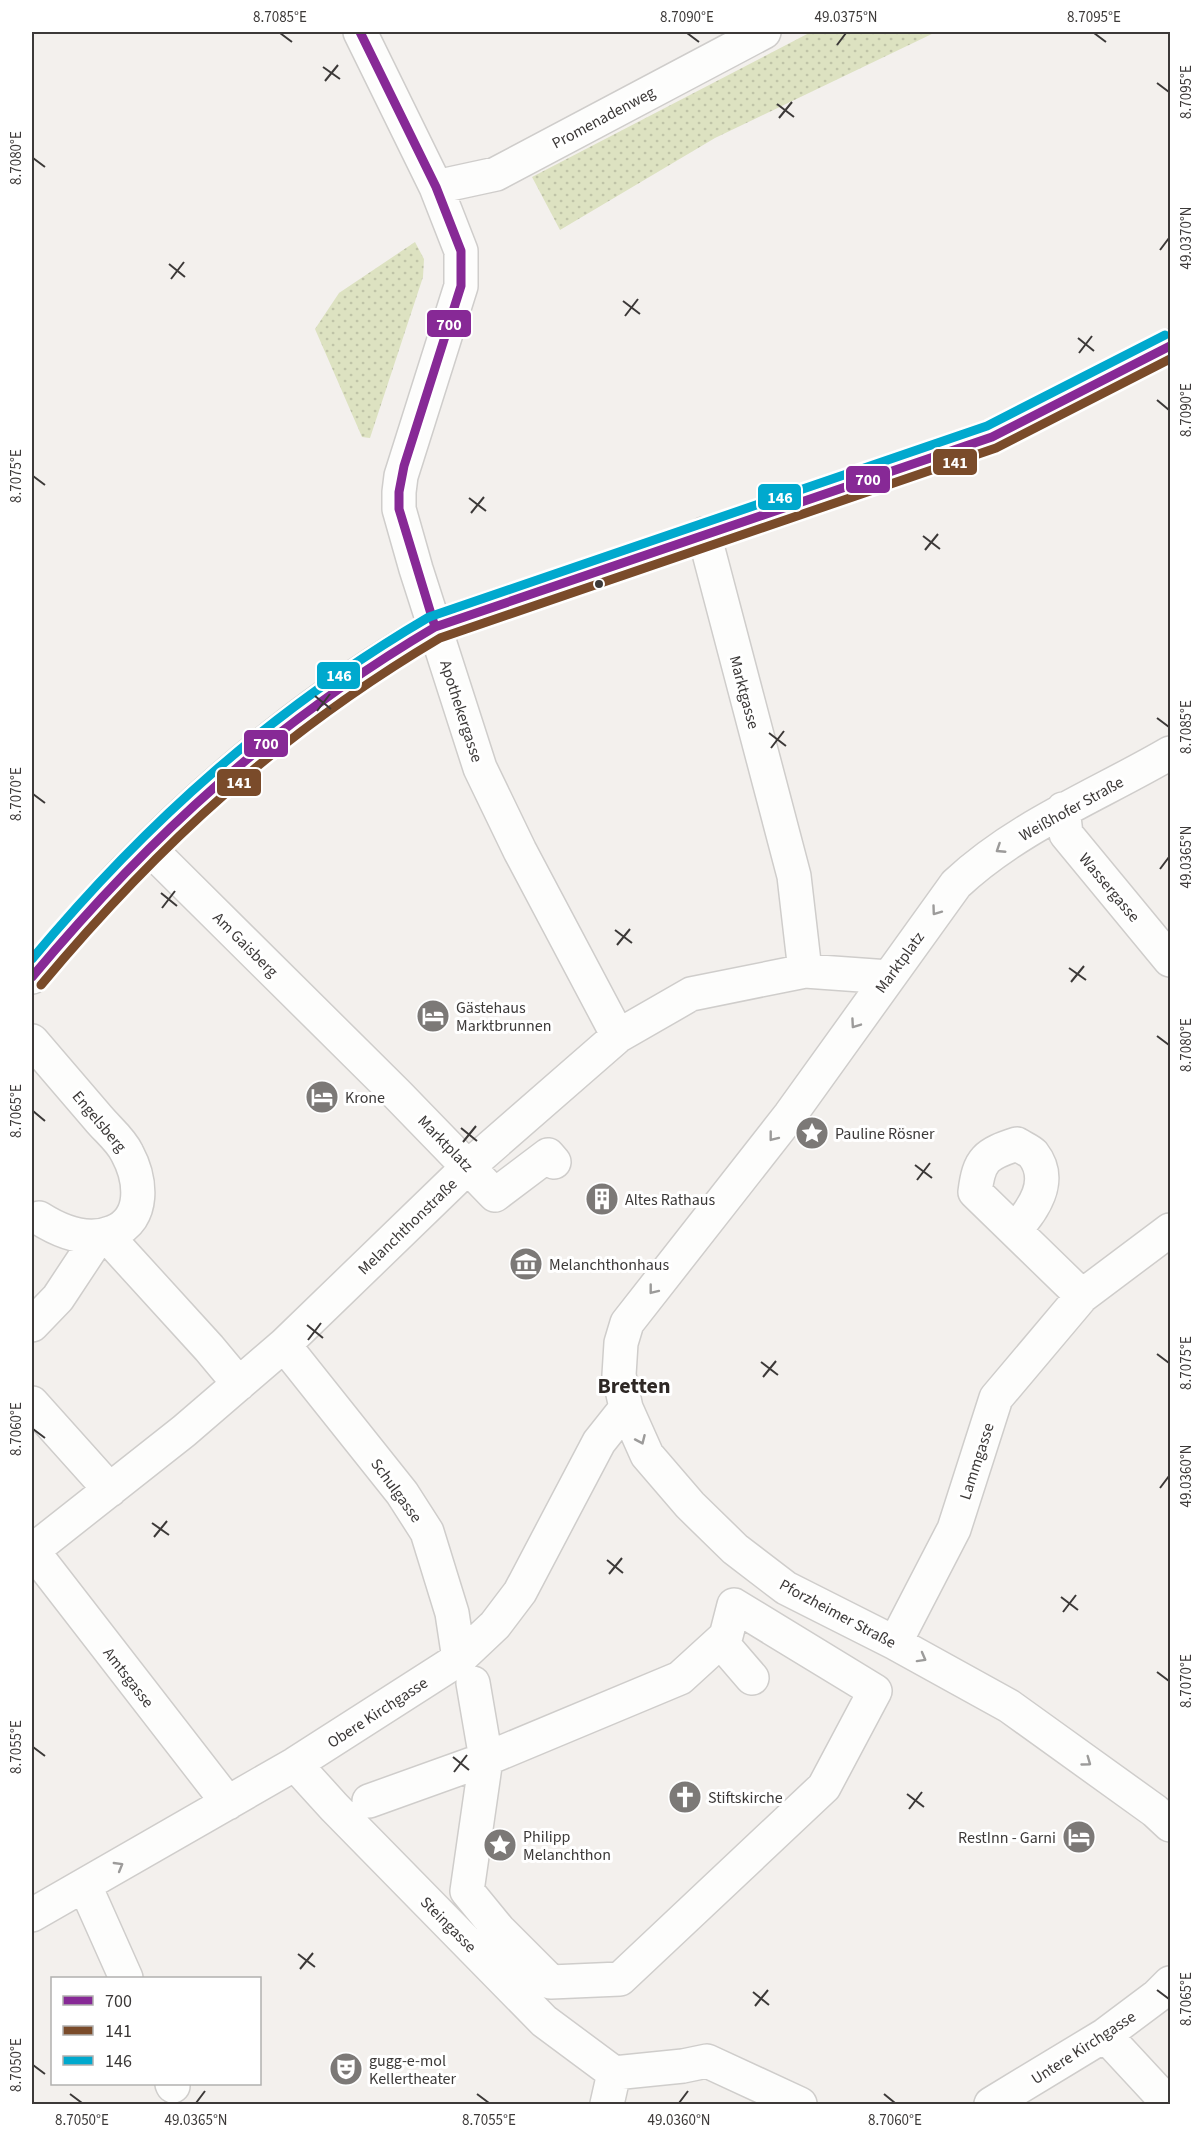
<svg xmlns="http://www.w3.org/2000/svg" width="1202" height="2136" font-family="'Source Sans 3',sans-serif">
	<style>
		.grass { fill: url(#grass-dots) }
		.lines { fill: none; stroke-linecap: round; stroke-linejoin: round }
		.minor-casing { stroke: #cfcdcb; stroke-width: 36 }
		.minor { stroke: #fdfdfc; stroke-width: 33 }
		.bus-1-casing { stroke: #fff; stroke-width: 14 }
		.bus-2-casing { stroke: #fff; stroke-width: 14 }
		.bus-3-casing { stroke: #fff; stroke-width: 14 }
		.bus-1 { stroke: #872996; stroke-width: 9 }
		.bus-2 { stroke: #7a4b2a; stroke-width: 9 }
		.bus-3 { stroke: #00a9ce; stroke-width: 9 }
		.oneway { stroke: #9c9b9a }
		.ticks { fill: none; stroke: #3c3938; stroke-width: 2 }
		.bus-dot { fill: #3c3938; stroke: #fff; stroke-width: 2 }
		.labels { text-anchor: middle; stroke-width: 6; stroke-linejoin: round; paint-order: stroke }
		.street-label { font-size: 16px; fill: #3c3938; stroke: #fff }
		.poi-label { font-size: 16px; fill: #3c3938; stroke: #fff; text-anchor: start }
		.district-label { font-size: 22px; font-weight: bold; fill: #2e2825; stroke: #fff }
		.line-badge { stroke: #fff; stroke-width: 2 }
		.badge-label { font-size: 16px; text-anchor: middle; font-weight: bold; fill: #fff }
		.neatline { fill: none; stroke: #3c3938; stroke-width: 2 }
		.ticks-label { font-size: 15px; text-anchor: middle; fill: #3c3938 }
	</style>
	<defs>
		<pattern id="grass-dots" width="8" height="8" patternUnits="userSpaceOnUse" patternTransform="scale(1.5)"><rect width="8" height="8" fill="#dde2c1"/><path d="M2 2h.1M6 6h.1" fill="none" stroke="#bfc3a7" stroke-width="1.8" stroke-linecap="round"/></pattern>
	</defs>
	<rect width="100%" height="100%" fill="#f3f0ed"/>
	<path class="grass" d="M811,32H936L715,138L560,230L532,177Z
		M415,242L424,259L423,277L370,438L362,437L315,329L339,293Z"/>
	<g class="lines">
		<defs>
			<path id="minor" d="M360,32L436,187L461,251V286L401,476L399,492V509L416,569L480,768L520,851L618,1036
				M436,187L496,174L764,32
				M704,534L794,876L805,971
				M1170,753C1098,795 1018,826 956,884L790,1115L627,1323L621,1343L619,1375L626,1408L647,1455L690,1505L735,1549L786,1588L895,1643L1009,1706L1155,1811L1170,1825
				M1063,809L1066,834L1170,960
				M149,848L397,1094L495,1195L548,1155L554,1162
				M32,977C63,940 94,903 128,868C217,776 323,690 435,627L992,437L1170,346
				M32,1041C54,1067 76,1092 98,1118C107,1129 121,1140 127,1153C141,1179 146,1219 113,1232C87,1243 61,1232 39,1218
				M1015,1230C1033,1210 1054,1181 1033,1154C1029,1150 1021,1147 1017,1144C986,1154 979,1159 975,1192L1082,1296
				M32,1325L58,1298L93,1245L106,1235L209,1348L239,1384
				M284,1345L402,1493L427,1532L452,1613L459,1659
				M32,1403L110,1490
				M32,1550L228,1803
				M32,1551L184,1431L284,1345L469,1166L618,1036L691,994L805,971L889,977
				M721,1642L752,1678
				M895,1643L954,1529L996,1398L1082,1296L1170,1230
				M295,1764L334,1807L544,2021L614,2073
				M369,1801L486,1759L680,1678L726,1636L734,1605L875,1691L824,1787L620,1979L551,1982L499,1930L467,1891L486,1759L473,1683
				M85,1886L126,1978
				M32,1915L295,1764L459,1659L495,1625L520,1592L599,1442L626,1408
				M1105,2035L1169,2104
				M614,2073L683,2066L707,2061L800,2104
				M172,2084L173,2086
				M607,2104L614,2073
				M991,2104L1105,2035L1157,1996L1170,1983"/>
		</defs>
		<use href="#minor" class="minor-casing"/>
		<use href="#minor" class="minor"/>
		<defs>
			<path id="bus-1" d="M360,32L436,187L461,251V286L404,466L399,492V509L435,627
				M32,977C152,834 273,723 435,627L992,437L1170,346"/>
			<path id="bus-2" d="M41,985C160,843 280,733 440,638L996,448L1170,359"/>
			<path id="bus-3" d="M32,959C147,821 274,708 429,617L987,426L1165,335"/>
		</defs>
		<use href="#bus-1" class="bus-1-casing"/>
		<use href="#bus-2" class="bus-2-casing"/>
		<use href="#bus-3" class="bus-3-casing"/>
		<use href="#bus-1" class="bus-1"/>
		<use href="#bus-2" class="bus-2"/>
		<use href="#bus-3" class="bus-3"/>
	</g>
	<defs><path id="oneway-chevron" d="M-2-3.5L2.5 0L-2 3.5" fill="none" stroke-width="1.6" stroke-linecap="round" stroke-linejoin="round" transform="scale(1.5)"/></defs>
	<g class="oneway">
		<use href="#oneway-chevron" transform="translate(1000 849) rotate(147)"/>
		<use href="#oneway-chevron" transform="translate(936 911) rotate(126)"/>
		<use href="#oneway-chevron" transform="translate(855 1024) rotate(125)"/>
		<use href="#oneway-chevron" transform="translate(773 1137) rotate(128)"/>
		<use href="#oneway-chevron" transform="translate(653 1290) rotate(128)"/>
		<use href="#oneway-chevron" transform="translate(641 1440) rotate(66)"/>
		<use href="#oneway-chevron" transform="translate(922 1658) rotate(29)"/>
		<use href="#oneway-chevron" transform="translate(1087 1762) rotate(36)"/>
		<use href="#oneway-chevron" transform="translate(119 1866) rotate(-30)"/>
	</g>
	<path class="ticks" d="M280,33L292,42M687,33L699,42M1094,33L1106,42M837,45L846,33M323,67L340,79M325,81L338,65M1157,83L1169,92M777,104L794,117M779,118L792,102M33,158L45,167M1160,250L1169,238M169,264L185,277M171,279L184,262M623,301L640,314M625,316L638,299M1078,338L1094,351M1079,353L1092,336M1157,400L1169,410M33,476L45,485M469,498L486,511M471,513L484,497M923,536L940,549M925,550L938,534M315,696L331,709M317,711L330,694M1157,718L1169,727M769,733L786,746M771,748L784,731M33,794L45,803M1160,869L1169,857M161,893L177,906M162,908L175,891M615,930L632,943M617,945L630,929M1069,968L1086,980M1071,982L1084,966M1157,1036L1169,1045M33,1111L45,1121M461,1128L477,1141M463,1142L476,1126M915,1165L932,1178M917,1180L930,1163M307,1325L323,1338M308,1340L321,1323M1157,1354L1169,1363M761,1362L778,1375M763,1377L776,1361M33,1429L45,1438M1160,1488L1169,1476M152,1523L169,1535M154,1537L167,1521M607,1560L623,1573M609,1574L622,1558M1061,1597L1078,1610M1063,1612L1076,1595M1157,1672L1169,1681M33,1747L45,1756M453,1757L469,1770M454,1772L467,1755M907,1794L924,1807M909,1809L922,1792M298,1954L315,1967M300,1969L313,1953M1157,1990L1169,1999M753,1992L769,2005M755,2006L768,1990M33,2065L45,2074M70,2094L82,2103M477,2094L489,2103M884,2094L895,2103M196,2103L205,2091M679,2103L688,2091"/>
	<defs>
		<symbol id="hotel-disc" viewBox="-11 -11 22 22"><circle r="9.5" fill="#7c7977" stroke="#fff"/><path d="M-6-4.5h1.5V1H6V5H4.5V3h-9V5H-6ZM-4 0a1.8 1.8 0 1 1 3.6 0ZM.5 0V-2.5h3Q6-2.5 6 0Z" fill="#fff"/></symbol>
		<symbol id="sight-disc" viewBox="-11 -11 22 22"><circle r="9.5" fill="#7c7977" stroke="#fff"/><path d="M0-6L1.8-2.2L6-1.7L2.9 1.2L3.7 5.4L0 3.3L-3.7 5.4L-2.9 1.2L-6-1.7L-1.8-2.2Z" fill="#fff"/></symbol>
		<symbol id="building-disc" viewBox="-11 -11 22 22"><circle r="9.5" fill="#7c7977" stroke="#fff"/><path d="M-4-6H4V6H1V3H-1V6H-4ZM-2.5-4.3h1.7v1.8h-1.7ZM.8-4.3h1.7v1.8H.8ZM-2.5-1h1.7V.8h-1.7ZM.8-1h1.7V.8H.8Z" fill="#fff"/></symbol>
		<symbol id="museum-disc" viewBox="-11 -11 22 22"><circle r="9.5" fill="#7c7977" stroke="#fff"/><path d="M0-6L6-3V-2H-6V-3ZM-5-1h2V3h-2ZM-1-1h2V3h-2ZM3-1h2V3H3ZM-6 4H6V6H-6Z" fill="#fff"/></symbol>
		<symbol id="church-disc" viewBox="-11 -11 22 22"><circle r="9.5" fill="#7c7977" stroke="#fff"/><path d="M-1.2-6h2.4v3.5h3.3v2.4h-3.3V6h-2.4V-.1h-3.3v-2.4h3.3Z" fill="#fff"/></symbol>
		<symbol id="theatre-disc" viewBox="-11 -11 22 22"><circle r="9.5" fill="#7c7977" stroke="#fff"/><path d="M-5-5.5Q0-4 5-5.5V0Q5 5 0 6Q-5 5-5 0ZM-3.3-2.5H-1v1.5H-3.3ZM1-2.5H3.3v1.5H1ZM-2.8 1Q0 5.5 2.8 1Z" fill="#fff"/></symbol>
	</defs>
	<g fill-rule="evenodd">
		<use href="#hotel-disc" x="414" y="997" width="38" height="38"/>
		<use href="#hotel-disc" x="303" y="1078" width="38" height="38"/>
		<use href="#sight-disc" x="793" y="1114" width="38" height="38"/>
		<use href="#building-disc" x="583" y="1180" width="38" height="38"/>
		<use href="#museum-disc" x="507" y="1245" width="38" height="38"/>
		<use href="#church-disc" x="666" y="1778" width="38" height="38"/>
		<use href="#hotel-disc" x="1060" y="1818" width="38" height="38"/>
		<use href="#sight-disc" x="481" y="1826" width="38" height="38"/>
		<use href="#theatre-disc" x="327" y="2050" width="38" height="38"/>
	</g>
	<circle class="bus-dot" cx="599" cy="584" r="5"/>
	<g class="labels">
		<g class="street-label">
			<text transform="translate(603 117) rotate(-28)" y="6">Promenadenweg</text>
			<text transform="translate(745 692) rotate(75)" y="6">Marktgasse</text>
			<text transform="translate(462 711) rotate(72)" y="6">Apothekergasse</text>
			<text transform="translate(1071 808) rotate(-29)" y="6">Weißhofer Straße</text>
			<text transform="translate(1110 887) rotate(50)" y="6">Wassergasse</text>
			<text transform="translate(246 944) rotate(45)" y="6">Am Gaisberg</text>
			<text transform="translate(899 962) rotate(-54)" y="6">Marktplatz</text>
			<text transform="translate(100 1121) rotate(50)" y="6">Engelsberg</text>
			<text transform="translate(446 1143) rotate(46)" y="6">Marktplatz</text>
			<text transform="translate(407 1226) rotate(-44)" y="6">Melanchthonstraße</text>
			<text transform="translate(976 1461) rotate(-72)" y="6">Lammgasse</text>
			<text transform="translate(397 1490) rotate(54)" y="6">Schulgasse</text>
			<text transform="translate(838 1613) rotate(28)" y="6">Pforzheimer Straße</text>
			<text transform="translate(129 1677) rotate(52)" y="6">Amtsgasse</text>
			<text transform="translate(377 1712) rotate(-33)" y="6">Obere Kirchgasse</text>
			<text transform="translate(449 1924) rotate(45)" y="6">Steingasse</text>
			<text transform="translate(1083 2047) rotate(-33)" y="6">Untere Kirchgasse</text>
		</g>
		<g class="poi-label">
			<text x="456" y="1013">Gästehaus<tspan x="456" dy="18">Marktbrunnen</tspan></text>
			<text x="345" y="1103">Krone</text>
			<text x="835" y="1139">Pauline Rösner</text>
			<text x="625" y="1205">Altes Rathaus</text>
			<text x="549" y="1270">Melanchthonhaus</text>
			<text x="708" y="1803">Stiftskirche</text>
			<text x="523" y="1842">Philipp<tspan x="523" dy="18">Melanchthon</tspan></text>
			<text x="1056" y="1843" text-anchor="end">RestInn - Garni</text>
			<text x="369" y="2066">gugg-e-mol<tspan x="369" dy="18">Kellertheater</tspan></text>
		</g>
		<g class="district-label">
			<text x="634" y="1393">Bretten</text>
		</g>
	</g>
	<g class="line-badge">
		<rect x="426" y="309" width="46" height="29" rx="6" fill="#872996"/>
		<rect x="932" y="448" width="46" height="28" rx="6" fill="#7a4b2a"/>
		<rect x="845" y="465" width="46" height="29" rx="6" fill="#872996"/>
		<rect x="757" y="483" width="45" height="28" rx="6" fill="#00a9ce"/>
		<rect x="316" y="661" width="45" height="29" rx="6" fill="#00a9ce"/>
		<rect x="243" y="729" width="46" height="29" rx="6" fill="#872996"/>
		<rect x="216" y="768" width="46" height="29" rx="6" fill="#7a4b2a"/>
	</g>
	<g class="badge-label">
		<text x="449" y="330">700</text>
		<text x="955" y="468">141</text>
		<text x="868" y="485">700</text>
		<text x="780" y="503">146</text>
		<text x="339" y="681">146</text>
		<text x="266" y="749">700</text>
		<text x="239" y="788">141</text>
	</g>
	<rect width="1202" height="2136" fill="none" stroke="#ffffff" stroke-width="66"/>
	<rect x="51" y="1977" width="210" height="108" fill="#ffffff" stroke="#b1b0af" stroke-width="1.5"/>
	<rect x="63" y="1996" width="30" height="9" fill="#872996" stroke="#b1b0af" stroke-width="1.5"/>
	<text x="105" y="2007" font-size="18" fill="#3c3938">700</text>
	<rect x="63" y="2026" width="30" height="9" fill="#7a4b2a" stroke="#b1b0af" stroke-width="1.5"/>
	<text x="105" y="2037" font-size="18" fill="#3c3938">141</text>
	<rect x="63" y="2056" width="30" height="9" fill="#00a9ce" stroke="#b1b0af" stroke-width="1.5"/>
	<text x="105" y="2067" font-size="18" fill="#3c3938">146</text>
	<rect x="33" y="33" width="1136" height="2070" class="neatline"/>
	<g class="ticks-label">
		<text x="280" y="22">8.7085°E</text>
		<text x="687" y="22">8.7090°E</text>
		<text x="846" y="22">49.0375°N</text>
		<text x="1094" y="22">8.7095°E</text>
		<text transform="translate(1186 92) rotate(-90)" y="5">8.7095°E</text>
		<text transform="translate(16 158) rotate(-90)" y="5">8.7080°E</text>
		<text transform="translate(1186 238) rotate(-90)" y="5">49.0370°N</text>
		<text transform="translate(1186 410) rotate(-90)" y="5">8.7090°E</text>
		<text transform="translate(16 476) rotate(-90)" y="5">8.7075°E</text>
		<text transform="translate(1186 727) rotate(-90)" y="5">8.7085°E</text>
		<text transform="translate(16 794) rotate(-90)" y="5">8.7070°E</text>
		<text transform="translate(1186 857) rotate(-90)" y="5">49.0365°N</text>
		<text transform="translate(1186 1045) rotate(-90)" y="5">8.7080°E</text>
		<text transform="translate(16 1111) rotate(-90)" y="5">8.7065°E</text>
		<text transform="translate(1186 1363) rotate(-90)" y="5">8.7075°E</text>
		<text transform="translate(16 1429) rotate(-90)" y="5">8.7060°E</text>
		<text transform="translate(1186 1476) rotate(-90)" y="5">49.0360°N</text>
		<text transform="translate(1186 1681) rotate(-90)" y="5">8.7070°E</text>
		<text transform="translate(16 1747) rotate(-90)" y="5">8.7055°E</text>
		<text transform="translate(1186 1999) rotate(-90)" y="5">8.7065°E</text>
		<text transform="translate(16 2065) rotate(-90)" y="5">8.7050°E</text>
		<text x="82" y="2125">8.7050°E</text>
		<text x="196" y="2125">49.0365°N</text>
		<text x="489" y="2125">8.7055°E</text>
		<text x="679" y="2125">49.0360°N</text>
		<text x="895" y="2125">8.7060°E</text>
	</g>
</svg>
